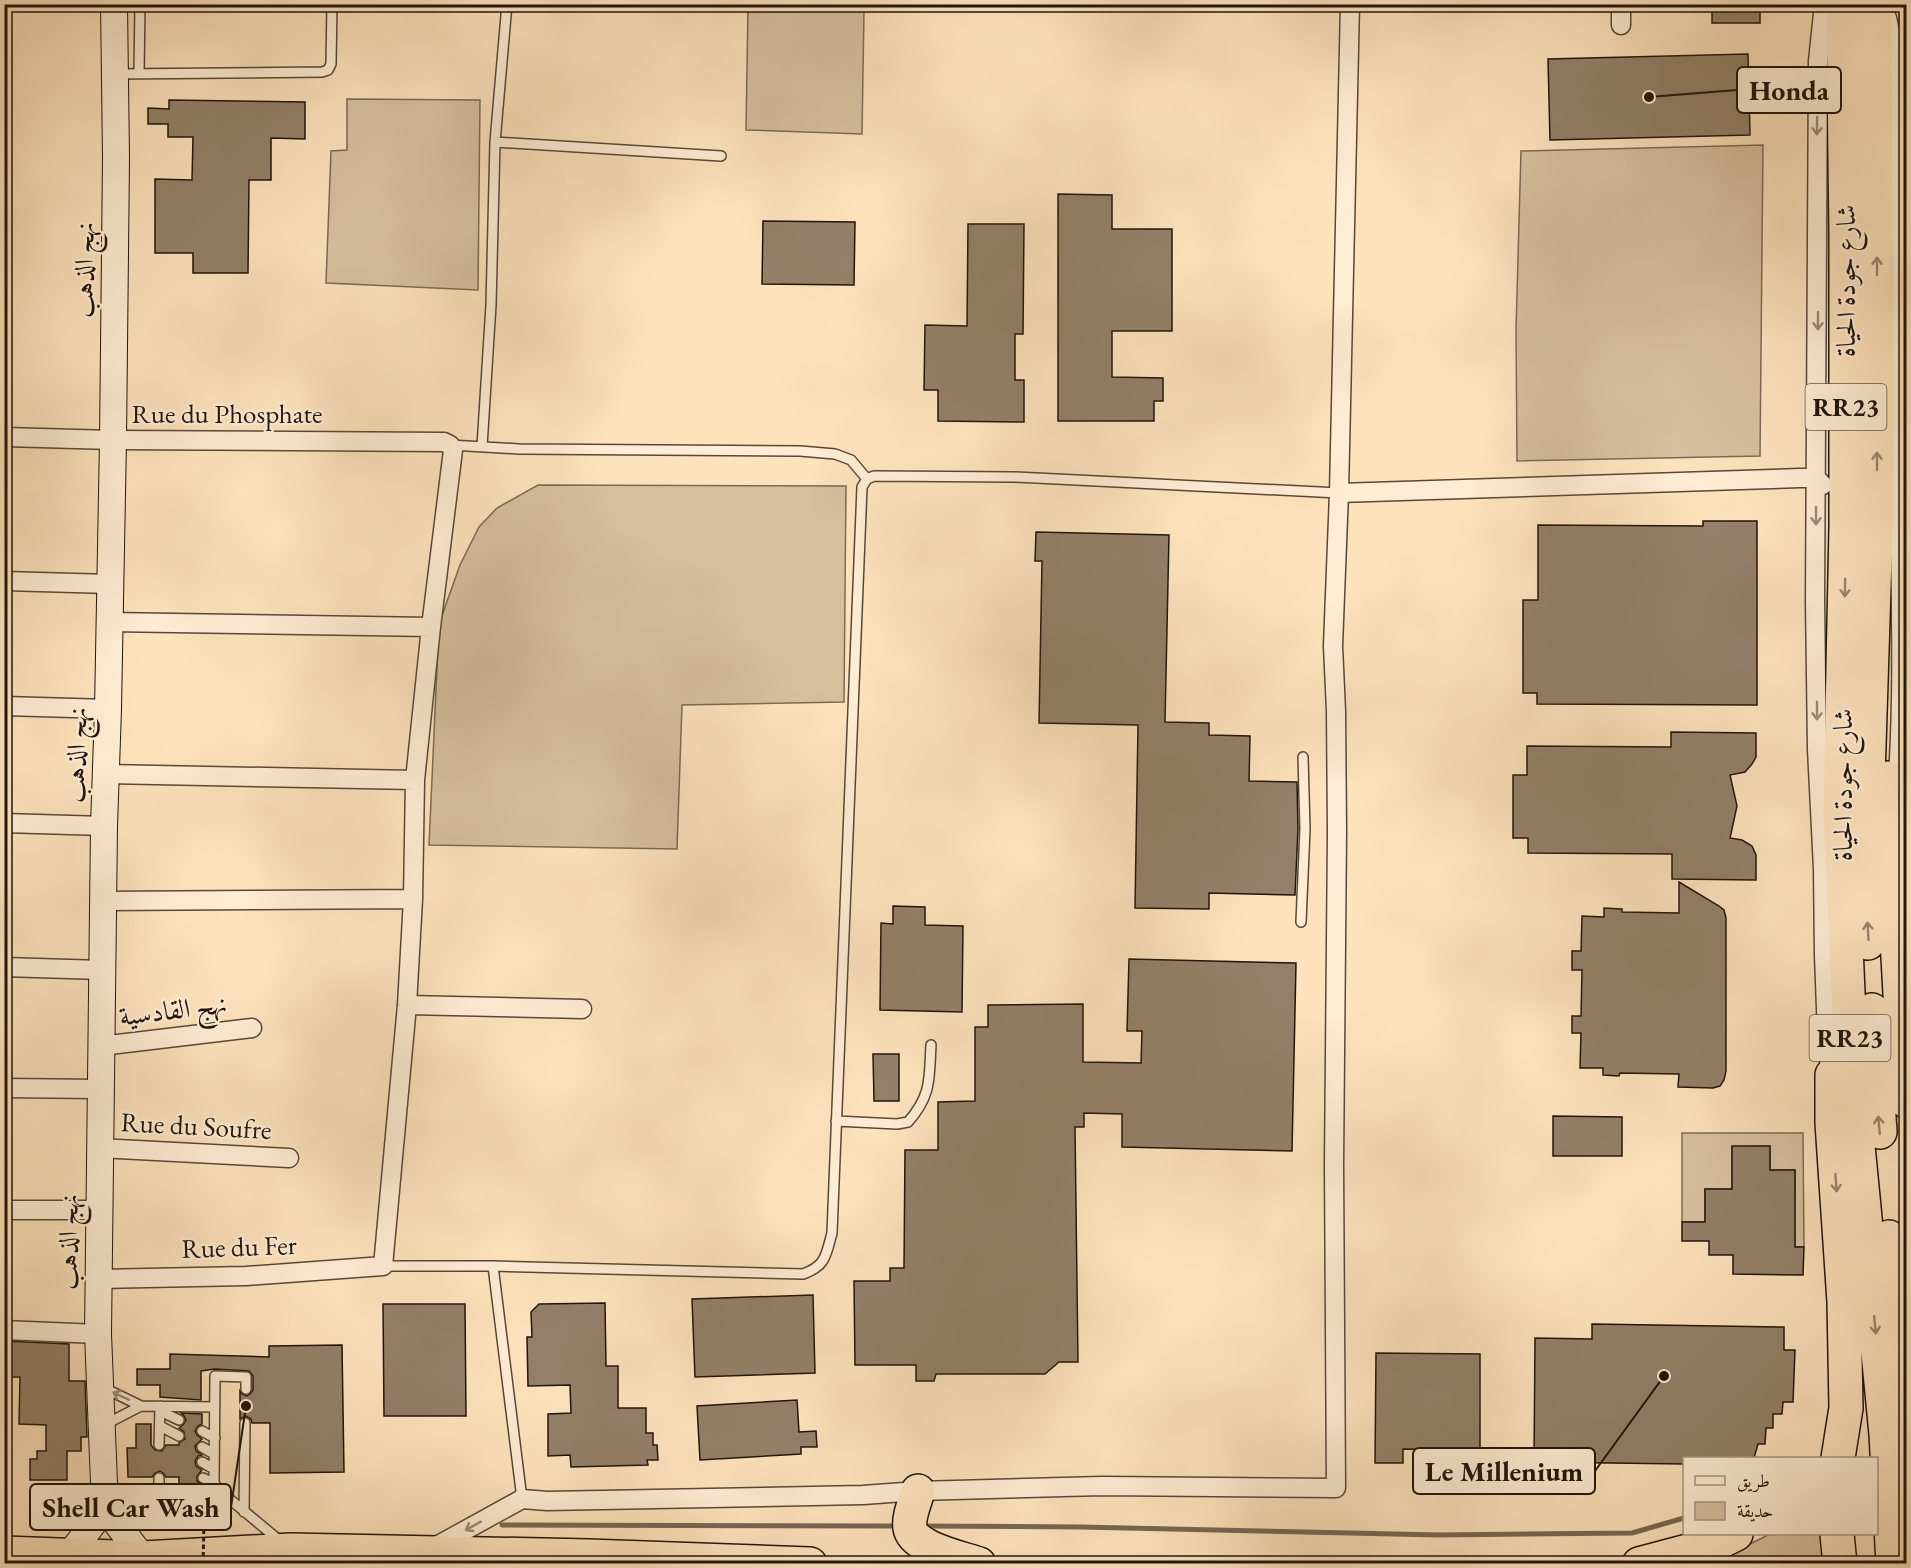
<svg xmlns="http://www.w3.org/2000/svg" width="1911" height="1568" font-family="'EB Garamond',Amiri,serif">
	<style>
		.green { fill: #d7bf9e; stroke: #7c6a55; stroke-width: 1.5 }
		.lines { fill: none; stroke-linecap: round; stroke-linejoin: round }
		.stream { stroke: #786652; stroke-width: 5 }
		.building { fill: #938068; stroke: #20150c; stroke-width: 1.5 }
		.lane-casing { stroke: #574838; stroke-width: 12 }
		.street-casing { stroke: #574838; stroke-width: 21 }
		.secondary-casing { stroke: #20150c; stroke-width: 28 }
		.highway-casing { stroke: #20150c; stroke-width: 36 }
		.path { stroke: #20150c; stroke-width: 3; stroke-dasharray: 4.5 3; stroke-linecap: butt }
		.lane { stroke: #feecd3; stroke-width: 9 }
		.street { stroke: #feecd3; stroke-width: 18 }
		.secondary { stroke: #feecd3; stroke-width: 26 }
		.highway { stroke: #fde2bc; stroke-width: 33 }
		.path-bridge { stroke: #20150c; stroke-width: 3; stroke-dasharray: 4.5 3; stroke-linecap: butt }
		.oneway { stroke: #9a8b79 }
		.oneway2 { stroke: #9a866d }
		.labels { text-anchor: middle; stroke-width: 4.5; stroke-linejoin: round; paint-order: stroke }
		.shield { fill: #feecd3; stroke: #635648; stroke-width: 1.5 }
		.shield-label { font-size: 26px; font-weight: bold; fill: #20150c }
		.street-label { font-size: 27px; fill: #20150c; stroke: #feecd3 }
		.leader { fill: none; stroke: #20150c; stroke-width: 2 }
		.callout-dot { fill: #20150c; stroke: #feecd3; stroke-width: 2 }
		.callout { fill: #feecd3; stroke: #20150c; stroke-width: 2 }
		.callout-label { font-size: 28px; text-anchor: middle; font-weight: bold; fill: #20150c }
	</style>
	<rect width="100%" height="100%" fill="#fde2bc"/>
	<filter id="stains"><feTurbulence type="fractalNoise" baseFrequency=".00333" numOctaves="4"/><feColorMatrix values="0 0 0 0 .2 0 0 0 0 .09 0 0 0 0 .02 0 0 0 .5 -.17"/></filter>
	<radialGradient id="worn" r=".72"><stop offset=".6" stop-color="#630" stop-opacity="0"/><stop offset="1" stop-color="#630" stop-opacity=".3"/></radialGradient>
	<path class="green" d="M748,6L864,10L862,134L746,130Z
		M347,99L480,100L478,290L326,283L331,151L347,150Z
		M1763,145L1760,456L1517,461L1516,329L1521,151Z
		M538,485L846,486L844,702L682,705L677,849L429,845L439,624L460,565L479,527L497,508Z
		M1682,1133H1803L1804,1247H1795V1170H1770V1146L1732,1147V1189H1705V1222H1682Z
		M1770,1534H1828V1563L1707,1564L1740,1549Z"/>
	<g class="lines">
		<path class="stream" d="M502,1525L893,1526
			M920,1526L1081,1527L1439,1535L1632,1533L1684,1518"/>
	</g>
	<path class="building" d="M1712,4H1760V23H1712Z
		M1748,54L1750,135L1550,140L1548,59Z
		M169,100L305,102V139L271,138V180H249L248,273H193V253H155V179L192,180L193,137H168V124H148V108L169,109Z
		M1058,194L1112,195V229H1172V331H1112V377L1163,378V401H1154V421H1058Z
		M763,221L855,222L854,285L762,284Z
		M968,224H1024L1023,334H1015V380H1024V422L938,421V390H924L925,325L967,326Z
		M1703,521H1757V705L1537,704V693H1523V600H1538V525L1703,526Z
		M1036,532L1169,535L1165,722L1209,723V735L1250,736L1249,781L1297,782L1298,829L1295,895L1209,893V909L1135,908L1138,725L1039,723L1042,561H1035Z
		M1671,732L1756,733V757L1752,764L1745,772L1730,775L1737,806L1730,838L1742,840L1752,846L1756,855V880L1672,879V854L1528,853V838H1513V775H1527V746L1671,747Z
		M1679,882L1719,906L1724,910L1726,918V1071L1724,1080L1720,1086L1713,1088L1678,1087L1679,1074L1620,1073L1619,1076L1603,1075V1068H1580L1581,1033H1572V1016H1581L1582,970H1572V951H1581L1582,916L1604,917V908L1622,909V912L1679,913Z
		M893,906L925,907V925L963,926L962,1012L880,1010L881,923L893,924Z
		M1129,959L1296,963L1292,1151L1122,1147V1114L1084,1113V1127H1075L1078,1362H1059L1045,1374H936L934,1381H916V1365H855L854,1281H890V1268H904L905,1150H938V1102L975,1101V1027H988V1005L1083,1004V1062L1141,1063L1142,1031H1127Z
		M873,1054H899V1101H874Z
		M1553,1116L1622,1117V1156H1553Z
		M1732,1146H1770V1170H1795V1247H1804L1803,1275L1733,1274V1255H1709V1241H1682V1222H1705V1189H1732Z
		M813,1295L815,1373L695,1377L692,1299Z
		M605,1303L606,1366H618V1408H646V1433H653V1445H657L658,1460H647L648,1465L571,1467L570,1455L548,1456V1414L571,1413L570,1385L528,1386L527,1337H532L531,1312L539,1304Z
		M383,1304H465L466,1416H384Z
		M1592,1324L1784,1327V1350H1795L1793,1402H1783L1782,1414H1773V1428H1766L1765,1444H1758L1754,1458H1684V1464L1534,1462L1535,1338L1592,1339Z
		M4,1341L69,1344V1381H85L87,1437H81V1451H67V1480H30V1459H37V1451H46V1425L19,1424L20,1377H4Z
		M342,1345L344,1472L270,1473V1423H252L251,1419L246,1416L240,1419V1391L242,1394L247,1396L250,1394L253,1390V1376L249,1371L215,1369L201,1371V1400L160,1397V1385H137V1369H170V1354L269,1357V1346Z
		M1376,1353L1480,1354V1450L1403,1449V1463H1375Z
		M797,1400L799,1432L816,1431L817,1447H801V1454L700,1460L697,1406Z
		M181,1413L202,1414V1424L198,1426L195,1431L197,1435L202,1439L195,1446L196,1451L202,1455L198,1456L195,1461L196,1466L202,1470L197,1476V1481L203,1485L197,1488V1495H184L185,1488L179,1484V1477H166L163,1473L160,1471L155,1473L152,1477H128L127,1448H136V1424H151V1445L155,1450L162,1451L166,1445H179V1443L185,1439L184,1432L179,1428L183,1425L186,1420L184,1416Z"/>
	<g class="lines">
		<defs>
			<path id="lane" d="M139,73L140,4
				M118,74L322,72L328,70L331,64L332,4
				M495,142L721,156
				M450,445L519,449L800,451L835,454L851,460L867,479
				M482,446L491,305L495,142L507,4
				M1301,922L1305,829L1303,757
				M836,1121L897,1124L908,1122C932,1095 929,1078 931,1045
				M383,1266H493L803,1274C826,1266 826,1255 832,1233L862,487L867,479L874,476L1014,477L1339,493
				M493,1266L522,1499
				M102,1387L141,1406L215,1407
				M160,1411L179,1420
				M104,1425L141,1406
				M160,1426L179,1436
				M202,1431L215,1438
				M159,1445L160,1406
				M202,1447L214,1454
				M202,1462L214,1469
				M159,1478V1490L179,1491
				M203,1478L214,1483L220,1491L280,1541
				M214,1483L215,1376L246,1377V1389
				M107,1492L159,1490
				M203,1492L220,1491
				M244,1512L245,1423"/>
			<path id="street" d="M1824,4L1818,61L1815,601L1817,749L1823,869L1824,955L1827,1035L1831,1082
				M1887,18C1897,58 1896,99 1898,140C1903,237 1901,334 1899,431C1898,551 1906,671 1897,791
				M1621,25V4
				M4,437L113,440L444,442L450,445L453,450L431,627L415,780L413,899L407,1005L383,1266L246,1276L98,1279
				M1339,493L1800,478H1816L1823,485
				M4,581L110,584
				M109,622L431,627
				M4,706L108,709
				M106,774L415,780
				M4,823L104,826
				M103,901L413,899
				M4,967L102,970
				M407,1005L582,1009
				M101,1046L252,1028
				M4,1088L100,1089
				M99,1148L289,1158
				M4,1210H99
				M4,1330L98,1334
				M433,1548L522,1499L547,1501L863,1495L918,1491L1102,1486L1336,1488L1334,1165L1337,832L1336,711L1333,646L1339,493L1350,4"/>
			<path id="secondary" d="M114,4L116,158L113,440L108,709L104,826L98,1334L105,1508L143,1558
				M70,1554L105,1508"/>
			<path id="highway" d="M1843,4L1846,235V527L1840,810L1852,1084L1886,1434L1893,1564
				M1888,778L1906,1101
				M1868,943L1867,809L1877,493L1875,4
				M1872,1010L1880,1132
				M1832,1075V1123L1844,1302L1846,1408L1838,1458
				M1889,1237L1906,1378
				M918,1491C915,1502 908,1517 910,1528C913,1548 962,1558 979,1564
				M1837,1534L1840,1564
				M4,1553L143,1558L291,1550L589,1556L810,1564
				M1639,1564L1718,1543L1736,1534"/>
		</defs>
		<use href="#lane" class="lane-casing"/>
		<use href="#street" class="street-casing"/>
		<use href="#secondary" class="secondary-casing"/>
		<use href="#highway" class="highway-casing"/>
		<path class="path" d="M143,1524H204
			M184,1524V1510L222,1511"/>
		<use href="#lane" class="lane"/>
		<use href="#street" class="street"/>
		<use href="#secondary" class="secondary"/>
		<use href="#highway" class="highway"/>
		<path class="path-bridge" d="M203,1564L204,1524"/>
	</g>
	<defs><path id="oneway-shaft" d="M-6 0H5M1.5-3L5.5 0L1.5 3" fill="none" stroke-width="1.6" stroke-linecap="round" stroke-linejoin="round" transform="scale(1.5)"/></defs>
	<g class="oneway">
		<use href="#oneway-shaft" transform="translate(1817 126) rotate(91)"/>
		<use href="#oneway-shaft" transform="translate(1818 321) rotate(90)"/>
		<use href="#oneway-shaft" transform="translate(1816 516) rotate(90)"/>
		<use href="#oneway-shaft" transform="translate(1817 711) rotate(90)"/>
		<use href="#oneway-shaft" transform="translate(121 1396) rotate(-155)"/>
		<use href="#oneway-shaft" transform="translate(473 1526) rotate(151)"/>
	</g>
	<g class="oneway2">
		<use href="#oneway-shaft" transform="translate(1877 266) rotate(-90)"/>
		<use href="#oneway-shaft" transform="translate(1877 461) rotate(-90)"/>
		<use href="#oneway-shaft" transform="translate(1845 588) rotate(91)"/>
		<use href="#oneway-shaft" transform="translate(1868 931) rotate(-93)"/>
		<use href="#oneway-shaft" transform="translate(1879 1125) rotate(-95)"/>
		<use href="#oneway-shaft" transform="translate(1836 1183) rotate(86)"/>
		<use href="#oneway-shaft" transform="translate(1875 1325) rotate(84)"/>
	</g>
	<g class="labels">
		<g class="shield">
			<rect x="1805.5" y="384" width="81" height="46" rx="4.5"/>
			<rect x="1809.5" y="1015" width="81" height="46" rx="4.5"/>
		</g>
		<g class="shield-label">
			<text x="1846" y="416">RR23</text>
			<text x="1850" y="1047">RR23</text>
		</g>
		<g class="street-label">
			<text transform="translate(84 270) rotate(-89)" y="9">نهج الذهب</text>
			<text transform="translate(1846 281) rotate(-90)" y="9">شارع جودة الحياة</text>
			<text x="227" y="423">Rue du Phosphate</text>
			<text transform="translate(76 755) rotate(-88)" y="9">نهج الذهب</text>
			<text transform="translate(1843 785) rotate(-90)" y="9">شارع جودة الحياة</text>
			<text transform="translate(173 1010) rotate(-7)" y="9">نهج القادسية</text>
			<text transform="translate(196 1126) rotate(3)" y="9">Rue du Soufre</text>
			<text transform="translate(68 1242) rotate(-89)" y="9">نهج الذهب</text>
			<text transform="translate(239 1247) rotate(-2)" y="9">Rue du Fer</text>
		</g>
	</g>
	<path class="leader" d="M1649 97L1737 90M1664 1376L1595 1471M246 1406L231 1507"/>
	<g class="callout-dot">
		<circle cx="1649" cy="97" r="6"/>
		<circle cx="1664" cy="1376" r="6"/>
		<circle cx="246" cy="1406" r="6"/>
	</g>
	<g class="callout">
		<rect x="1737" y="67" width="104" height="46" rx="6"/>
		<rect x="1413" y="1448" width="182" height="46" rx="6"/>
		<rect x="30" y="1484" width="201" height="46" rx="6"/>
	</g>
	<g class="callout-label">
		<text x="1789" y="100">Honda</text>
		<text x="1504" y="1481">Le Millenium</text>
		<text x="131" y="1517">Shell Car Wash</text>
	</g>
	<rect width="1911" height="1568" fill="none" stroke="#fde2bc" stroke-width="24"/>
	<rect x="6" y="6" width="1899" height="1556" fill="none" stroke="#20150c" stroke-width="3"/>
	<rect x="12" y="12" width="1887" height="1544" fill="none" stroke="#20150c" stroke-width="1.5"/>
	<rect x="1683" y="1457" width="195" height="78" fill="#feecd3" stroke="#a59683" stroke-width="1.5"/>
	<rect x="1695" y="1476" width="30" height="9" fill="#feecd3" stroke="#a59683" stroke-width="1.5"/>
	<text x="1737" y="1487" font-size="18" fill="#20150c">طريق</text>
	<rect x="1695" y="1502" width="30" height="18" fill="#d7bf9e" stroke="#a59683" stroke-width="1.5"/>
	<text x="1737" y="1517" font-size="18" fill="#20150c">حديقة</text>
	<rect width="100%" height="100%" filter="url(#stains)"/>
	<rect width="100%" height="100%" fill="url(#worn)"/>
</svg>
